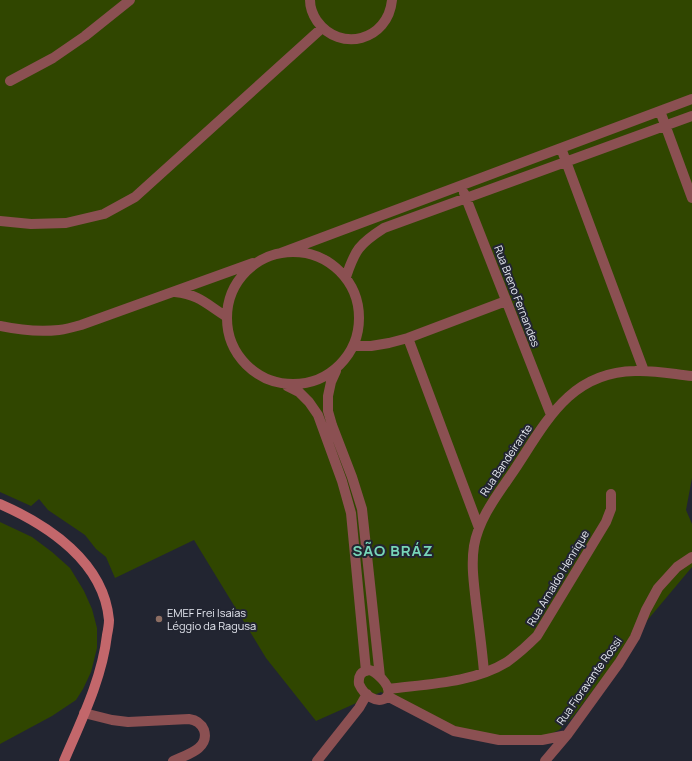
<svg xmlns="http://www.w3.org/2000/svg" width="692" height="761" font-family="Manrope,sans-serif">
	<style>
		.green { fill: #304600 }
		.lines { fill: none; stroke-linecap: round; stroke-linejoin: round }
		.minor { stroke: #8b5052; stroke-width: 10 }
		.secondary { stroke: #c3676b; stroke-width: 10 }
		.education-dot { fill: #8d6e63; stroke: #222531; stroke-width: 1.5 }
		.labels { text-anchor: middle; stroke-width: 4; stroke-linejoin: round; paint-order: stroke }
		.street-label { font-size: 11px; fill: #e5e8f0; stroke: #222531 }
		.poi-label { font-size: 11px; fill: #e5e8f0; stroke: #222531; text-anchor: start }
		.district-label { font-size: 15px; font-weight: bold; letter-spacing: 1px; fill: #77d5b8; stroke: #222531 }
	</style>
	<rect width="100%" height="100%" fill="#222531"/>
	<path class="green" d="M0,0H692V478L686,510L692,524V567L640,629L572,718L559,730L540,739L468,735L381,692L316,721L266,658L194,540L115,578L106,557L96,549L85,535L48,510L39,499L31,506L0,492Z
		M0,522L32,537L52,552L70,568L84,591L92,609L97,628V648L91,672L83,689L76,700L52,716L0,744Z"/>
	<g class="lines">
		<path class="minor" d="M310,0C310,7 313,15 317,21C340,53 388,41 392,0
			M10,81L53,58L85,36L130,0
			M660,111L692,198
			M561,148L644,371
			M464,193L551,415
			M0,221L31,224L66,223L104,214L135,197L322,28
			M227 318a66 66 0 1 1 132 0a66 66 0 1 1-132 0Z
			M281,253L692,99
			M346,277C355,250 359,244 384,228L692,116
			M175,292C200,295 206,304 227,317
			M0,326C19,330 40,332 59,330C67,329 74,327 81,325L253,263
			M408,338L479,528
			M354,346H371L389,343L408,338L506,301
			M336,371L331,382L328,396V411L332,425L352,477L362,509L380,677
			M287,386L299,392L309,402L318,415L342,481L351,513L366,671
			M369,670C375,671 378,675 382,679C402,701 371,710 359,684C358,676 361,671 369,670Z
			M484,672C482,649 479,626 476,603C474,584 471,565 474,546C479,517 499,493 515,469C546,422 570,372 635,371C654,370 673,374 692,376
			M388,689C427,684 473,683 507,662C518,654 528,645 537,636L606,522L611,509V494
			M387,696L454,731L499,740H542L567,735
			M84,713L112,720L128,722L189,719C196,720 201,723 204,730C210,749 186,755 173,761
			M317,761L359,708L367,694
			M545,761L567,735L619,663L635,637L646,610L658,588L677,567L692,557"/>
		<path class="secondary" d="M0,504C48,525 104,562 109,620C109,625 108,630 107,635C102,679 81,721 64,761"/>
	</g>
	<circle class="education-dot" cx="159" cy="619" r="4"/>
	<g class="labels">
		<g class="street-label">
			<text transform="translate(517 296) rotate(69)" y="4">Rua Breno Fernandes</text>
			<text transform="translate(506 460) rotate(-56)" y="4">Rua Bandeirante</text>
			<text transform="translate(558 578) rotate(-59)" y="4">Rua Arnaldo Henrique</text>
			<text transform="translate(589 681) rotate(-55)" y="4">Rua Fioravante Rossi</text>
		</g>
		<g class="poi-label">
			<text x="167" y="617">EMEF Frei Isaías<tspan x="167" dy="13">Léggio da Ragusa</tspan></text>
		</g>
		<g class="district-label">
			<text x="393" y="556">SÃO BRÁZ</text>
		</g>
	</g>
</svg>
